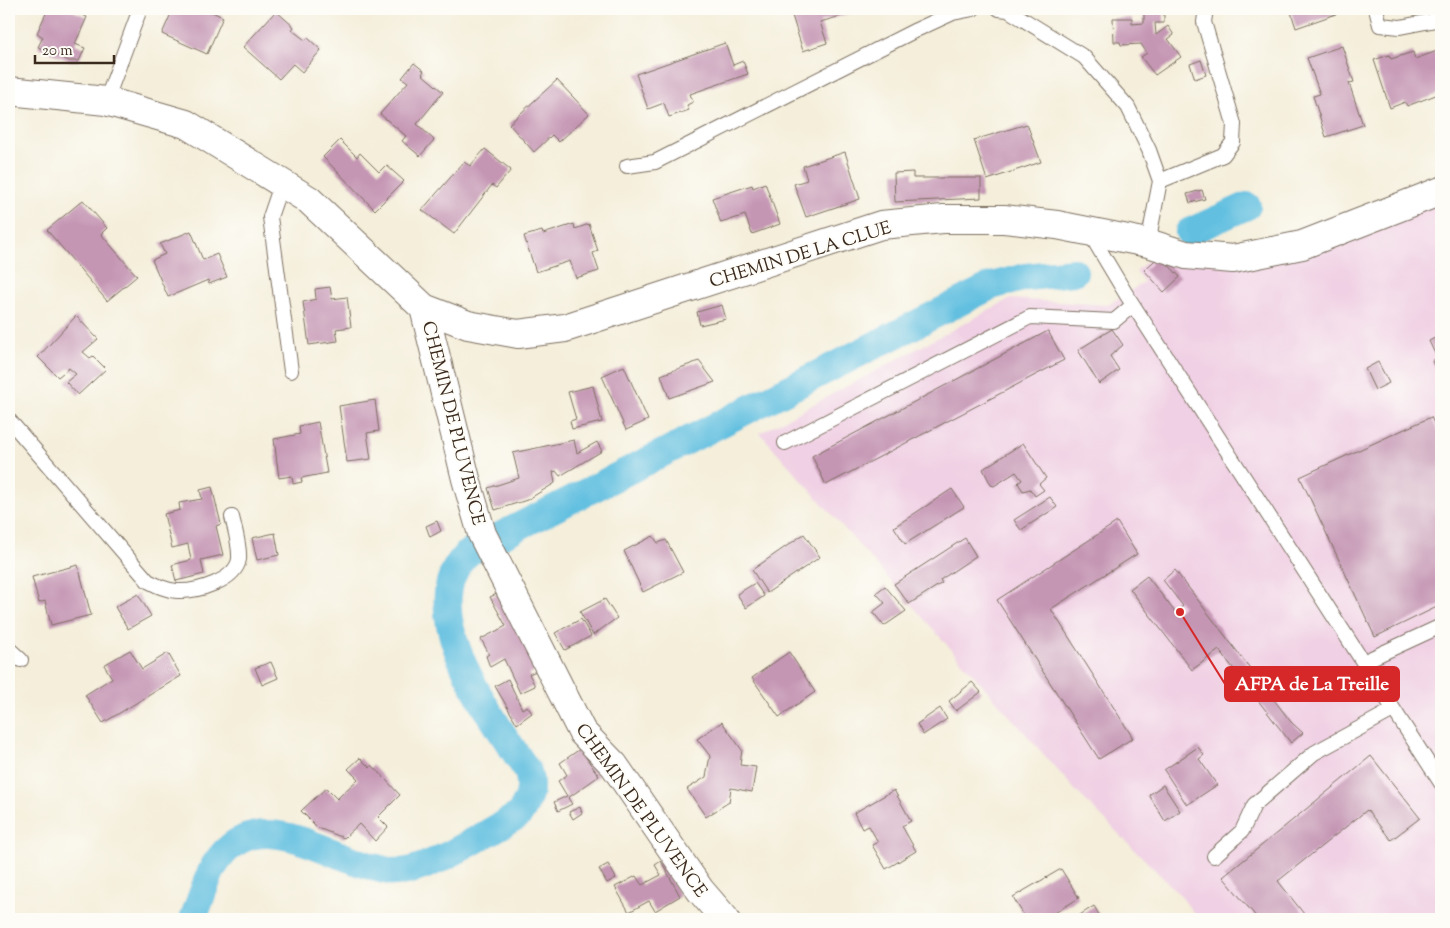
<svg xmlns="http://www.w3.org/2000/svg" width="1450" height="928" font-family="'Sorts Mill Goudy',serif">
	<style>
		.built { fill: #f0d0e4 }
		.lines { fill: none; stroke-linecap: round; stroke-linejoin: round }
		.canal { stroke: #62bfe0; stroke-width: 28 }
		.building { fill: #c596b4 }
		.service-casing { stroke: #7c6f60; stroke-width: 16 }
		.minor-casing { stroke: #7c6f60; stroke-width: 30 }
		.service { stroke: #fff; stroke-width: 14 }
		.minor { stroke: #fff; stroke-width: 28 }
		.labels { text-anchor: middle; stroke-width: 4; stroke-linejoin: round; paint-order: stroke }
		.street-label { font-size: 18px; fill: #3b2a1e; stroke: #fdfcf7 }
		.leader { fill: none; stroke: #d62828; stroke-width: 2 }
		.callout-dot { fill: #d62828; stroke: #fdfcf7; stroke-width: 2 }
		.callout { fill: #d62828; stroke: #d62828; stroke-width: 2 }
		.callout-label { font-size: 19px; text-anchor: middle; font-weight: bold; fill: #fff }
	</style>
	<rect width="100%" height="100%" fill="#fdfcf7"/>
	<filter id="ink" filterUnits="userSpaceOnUse"><feTurbulence type="fractalNoise" baseFrequency=".02" numOctaves="2"/><feDisplacementMap in="SourceGraphic" scale="10" xChannelSelector="R" yChannelSelector="G"/><feConvolveMatrix kernelMatrix="1 2 1 2 8 2 1 2 1" color-interpolation-filters="sRGB"/></filter>
	<filter id="wash" filterUnits="userSpaceOnUse"><feTurbulence type="fractalNoise" baseFrequency=".0096" numOctaves="4" result="noise"/><feDisplacementMap in="SourceGraphic" scale="20" xChannelSelector="R" yChannelSelector="G"/><feGaussianBlur stdDeviation="1.12" result="paint"/><feColorMatrix in="noise" values="0 0 0 0 0 0 0 0 0 0 0 0 0 0 0 0 0 1.4 0 .05"/><feComposite in="paint" operator="in"/></filter>
	<g filter="url(#wash)">
		<rect width="100%" height="100%" fill="#f4eeda"/>
		<path class="built" d="M1441,200V919H1198L1180,895L1076,791L760,433L1010,299L1108,305L1144,282L1136,271L1159,251L1182,262Z"/>
		<g class="lines">
			<path class="canal" d="M1189,232L1247,206
				M193,919C200,902 205,882 214,866C248,812 298,839 345,857C362,863 378,870 396,872C425,874 491,830 519,815C529,800 533,789 528,772C496,722 410,612 466,555C474,548 487,543 496,538L991,286L1026,277L1074,272"/>
		</g>
		<g id="blocks">
			<path class="building" d="M48,9H69L87,17L75,44L85,48L79,61H69L38,47L43,37L37,33Z
				M173,9H211L210,11L223,17L207,54L162,34Z
				M790,9H846L848,14L820,22L827,43L803,51Z
				M1144,9H1164V23H1155L1156,35L1168,26L1174,35L1168,39L1181,57L1155,75L1141,57L1147,53L1141,44L1121,45L1120,42H1114L1113,18H1132V24L1144,23Z
				M1290,9H1350L1296,28Z
				M276,11L294,27L292,30L305,40L308,38L321,50L302,72L293,64L279,79L243,47Z
				M725,43L733,65L743,61L748,74L690,94L693,102L687,105L689,110L669,117L664,103L648,109L636,74Z
				M1342,46L1354,82L1349,83L1363,125L1326,137L1313,96L1320,94L1307,58Z
				M1437,51L1439,57L1441,56V93L1407,106L1405,102L1390,108L1374,60L1389,55L1391,59L1413,52L1415,59Z
				M1201,60L1206,75L1195,79L1190,64Z
				M414,63L424,71L422,74L443,92L417,124L434,140L420,156L402,141L406,136L380,114L408,82L402,78Z
				M557,80L589,114L559,142L552,135L534,152L509,124Z
				M1027,124L1041,162L987,180L974,140Z
				M340,140L357,157L360,153L379,172L386,165L404,181L375,210L323,157Z
				M485,149L511,170L496,188L492,185L454,234L422,210L464,162L470,166Z
				M845,152L860,199L806,217L794,184L807,180L803,166Z
				M913,172V178H981V198L895,202L894,173Z
				M765,183L780,224L752,234L745,215L721,223L712,198L752,185L753,188Z
				M1202,190L1205,199L1190,203L1187,194Z
				M83,200L107,228L101,234L137,276L107,301L47,230Z
				M574,224L575,229L589,224L598,251L593,253L599,271L576,278L570,261L536,272L524,236L542,231L543,234Z
				M191,231L203,260L217,254L227,277L209,284L208,280L168,297L152,260L165,254L160,244Z
				M9,234H12L13,259H9Z
				M1160,256L1180,277L1164,292L1144,270Z
				M330,287L332,299L347,297L351,327L336,329L338,341L309,345L303,302L316,299L315,289Z
				M722,305L726,319L700,325L697,312Z
				M76,316L98,339L83,352L90,358L93,356L106,369L78,395L66,382L76,374L69,368L58,377L38,357Z
				M1112,329L1123,345L1110,356L1119,370L1099,384L1078,350Z
				M1048,331L1064,360L826,485L812,456Z
				M1441,335V381L1432,361L1437,358L1429,341Z
				M699,361L715,382L669,398L661,375Z
				M1378,362L1389,383L1375,390L1365,369Z
				M624,366L648,420L626,430L602,376Z
				M593,386L602,422L572,429L570,421L576,419L568,392Z
				M375,400L379,431L367,433L371,459L347,462L339,406Z
				M1431,417L1441,438V605L1375,637L1300,477Z
				M318,422L327,473L301,478L302,482L293,484L292,476L279,478L274,439L300,434L299,426Z
				M574,440L577,453L597,442L602,451L560,476L556,471L553,472L555,483L527,500L495,510L488,488L519,478L513,453Z
				M1023,443L1046,478L1039,484L1044,490L1035,496L1030,489L1023,491L1018,483L1022,480L1016,472L994,486L991,485L983,469Z
				M212,487L221,524L216,526L223,555L201,560L204,574L176,581L172,565L191,560L188,544L172,548L164,514L180,510L179,503L202,499L200,490Z
				M952,489L964,507L905,544L894,527Z
				M1050,497L1057,507L1021,530L1014,520Z
				M437,521L441,531L430,537L426,526Z
				M1117,522L1137,554L1051,609L1133,738L1099,759L997,600Z
				M275,533L279,555L257,560L252,538Z
				M804,534L820,557L767,593L752,570Z
				M653,536L658,543L666,540L683,572L643,592L624,551Z
				M965,538L976,556L940,580L942,583L909,604L894,584Z
				M78,565L91,615L51,625L45,601L39,603L32,577Z
				M1175,570L1291,722L1303,733L1291,743L1219,650L1192,670L1130,589L1147,576L1175,612L1183,606L1163,580Z
				M755,583L764,596L746,608L737,594Z
				M885,586L906,611L884,626L873,612L885,603L876,593Z
				M503,591L541,669L529,674L535,686L520,693L504,659L490,667L486,656L489,654L481,639L506,626L490,597Z
				M138,594L151,616L128,629L115,607Z
				M605,599L617,618L593,635L580,612Z
				M581,619L591,636L565,650L555,633Z
				M130,650L142,669L168,653L181,676L103,723L85,695L112,678L104,665Z
				M789,652L815,692L779,717L752,678Z
				M271,662L278,678L262,685L255,668Z
				M508,679L522,709L527,706L532,713L517,724L495,686Z
				M972,682L981,692L956,711L949,701Z
				M940,708L947,719L923,735L917,724Z
				M722,722L742,750L740,765L756,767L752,792L731,788L729,802L706,817L687,789L706,777L710,756L697,739Z
				M1198,747L1204,755L1199,759L1217,785L1187,805L1164,770Z
				M580,749L599,776L568,798L572,804L558,811L554,802L567,796L558,781L567,775L560,763Z
				M1371,756L1420,818L1391,840L1367,810L1278,881L1308,919H1258L1223,877Z
				M360,758L370,768L372,765L400,795L378,817L388,827L375,841L359,824L344,838L318,828L301,811L326,788L337,799L358,779L348,769Z
				M1163,785L1180,811L1165,821L1149,795Z
				M894,790L911,821L902,826L916,851L886,869L872,845L878,842L869,826L862,829L854,813Z
				M580,807L582,813L573,819L569,812Z
				M661,861L680,896L655,911L649,901L629,912L615,887L636,876L642,885L661,875L655,865Z
				M608,864L616,878L607,883L599,869Z
				M1061,869L1079,898L1045,919H1026L1013,897Z
				M1094,906L1101,918L1076,919L1075,918Z"/>
		</g>
	</g>
	<g filter="url(#ink)">
		<use href="#blocks" fill-opacity="0" stroke="#7c6f60" stroke-width="1"/>
		<g class="lines">
			<defs>
				<path id="service" d="M999,9L1008,10L1084,57L1128,107L1149,150L1160,181L1148,243
					M1376,9L1380,25L1400,27L1441,19
					M106,101L140,9
					M627,166L655,162L916,30L953,13L973,9
					M1160,181L1223,155L1233,142L1234,124L1204,22L1206,9
					M282,182L270,217L291,371
					M1089,232L1126,294L1441,783
					M9,420L148,581C158,586 166,590 177,591C196,592 236,581 239,559C240,546 235,530 232,517
					M785,443L1030,317L1114,321L1133,305
					M9,649L21,660
					M1363,662L1441,626
					M1214,856L1242,831L1254,805L1314,753L1393,710"/>
				<path id="minor" d="M9,91L106,101L186,124L309,200L424,308L466,479L482,534L582,732L614,765L700,890L725,919
					M424,308L468,325L518,334L565,328L881,225L943,219H1004L1057,225L1148,243L1186,255L1233,259L1302,245L1441,191"/>
			</defs>
			<use href="#service" class="service-casing"/>
			<use href="#minor" class="minor-casing"/>
			<use href="#service" class="service"/>
			<use href="#minor" class="minor"/>
		</g>
	</g>
	<g class="labels">
		<g class="street-label">
			<text transform="translate(800 254) rotate(-17)" y="6">CHEMIN DE LA CLUE</text>
			<text transform="translate(454 423) rotate(76)" y="6">CHEMIN DE PLUVENCE</text>
			<text transform="translate(642 810) rotate(54)" y="6">CHEMIN DE PLUVENCE</text>
		</g>
	</g>
	<path class="leader" d="M1180 612L1225 684"/>
	<circle class="callout-dot" cx="1180" cy="612" r="5"/>
	<rect class="callout" x="1225" y="667" width="174" height="34" rx="5"/>
	<g class="callout-label">
		<text x="1312" y="690">AFPA de La Treille</text>
	</g>
	<rect width="1450" height="928" fill="none" stroke="#fdfcf7" stroke-width="30"/>
	<path d="M35 55v8h79v-8" fill="none" stroke="#3b2a1e" stroke-width="2.5"/>
	<text x="42" y="55" font-size="15" fill="#3b2a1e" stroke="#fdfcf7" stroke-width="4" paint-order="stroke">20 m</text>
</svg>
